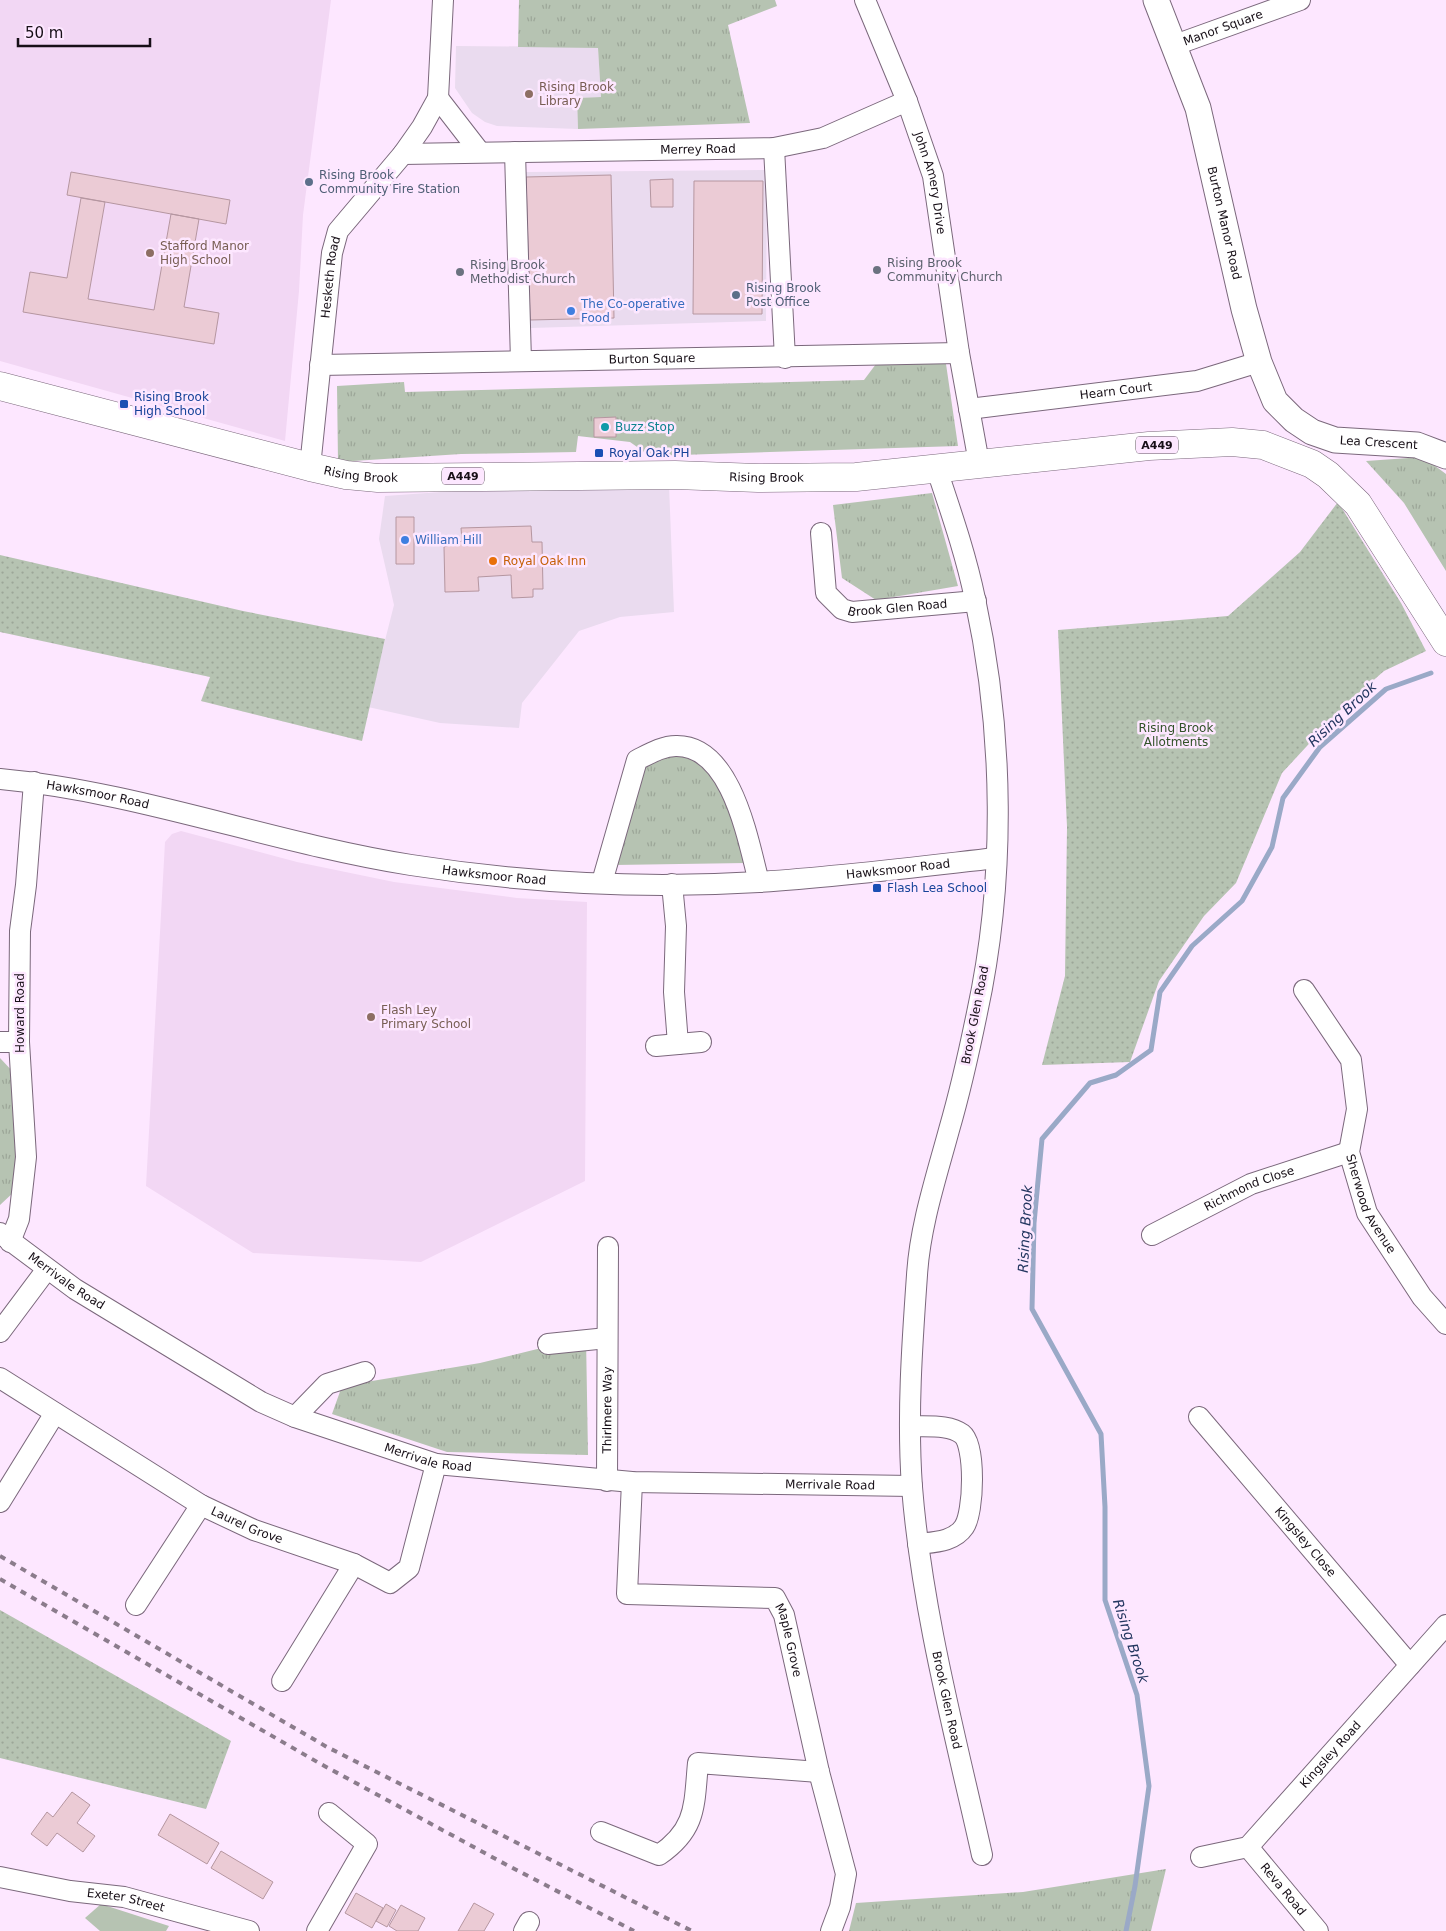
<svg xmlns="http://www.w3.org/2000/svg" width="1446" height="1931" font-family="'DejaVu Sans',sans-serif">
	<style>
		.commercial { fill: #eadbef }
		.built { fill: #f2d7f4 }
		.grass { fill: #b6c3b2 }
		.park { fill: url(#park-tufts) }
		.garden { fill: url(#garden-dots) }
		.lines { fill: none; stroke-linecap: round; stroke-linejoin: round }
		.stream { stroke: #9aa9c7; stroke-width: 5 }
		.building { fill: #ebcbd5; stroke: #b596a0 }
		.minor-casing { stroke: #7b687c; stroke-width: 22 }
		.tertiary-casing { stroke: #7b687c; stroke-width: 27 }
		.trunk-casing { stroke: #7b687c; stroke-width: 29 }
		.minor { stroke: #fff; stroke-width: 20 }
		.tertiary { stroke: #fff; stroke-width: 25 }
		.trunk { stroke: #fff; stroke-width: 28 }
		.rail { stroke: #8b7c8c; stroke-width: 4; stroke-dasharray: 6 6; stroke-linecap: butt }
		.education-dot { fill: #8d6e63; stroke: #fde7ff; stroke-width: 2 }
		.service-dot { fill: #5c6f8a; stroke: #fde7ff; stroke-width: 2 }
		.worship-dot { fill: #6b7280; stroke: #fde7ff; stroke-width: 2 }
		.shop-dot { fill: #3f7fe0; stroke: #fde7ff; stroke-width: 2 }
		.transit-dot { fill: #1a4fb4; stroke: #fde7ff; stroke-width: 2 }
		.culture-dot { fill: #0f9aa8; stroke: #fde7ff; stroke-width: 2 }
		.food-dot { fill: #e8710a; stroke: #fde7ff; stroke-width: 2 }
		.labels { text-anchor: middle; stroke-width: 5; stroke-linejoin: round; paint-order: stroke }
		.shield { fill: #fde7ff; stroke: #5c505d; stroke-width: 1 }
		.shield-label { font-size: 11px; font-weight: bold; fill: #170f17 }
		.street-label { font-size: 12px; fill: #170f17; stroke: #fde7ff }
		.education-label { font-size: 12px; fill: #785e54; stroke: #fde7ff; text-anchor: start }
		.service-label { font-size: 12px; fill: #4e5e75; stroke: #fde7ff; text-anchor: start }
		.worship-label { font-size: 12px; fill: #5b616d; stroke: #fde7ff; text-anchor: start }
		.shop-label { font-size: 12px; fill: #366cbe; stroke: #fde7ff; text-anchor: start }
		.transit-label { font-size: 12px; fill: #164399; stroke: #fde7ff; text-anchor: start }
		.culture-label { font-size: 12px; fill: #0d838f; stroke: #fde7ff; text-anchor: start }
		.food-label { font-size: 12px; fill: #c56008; stroke: #fde7ff; text-anchor: start }
		.park-label { font-size: 12px; fill: #315228; stroke: #fde7ff }
		.water-label { font-size: 14px; font-style: italic; fill: #233660; stroke: #fde7ff }
	</style>
	<defs>
		<pattern id="park-tufts" width="24" height="20" patternUnits="userSpaceOnUse" patternTransform="scale(1.25)"><rect width="24" height="20" fill="#b6c3b2"/><path d="M3 7l-1-3M5 7V3M7 7l1-3M15 17l-1-3M17 17v-4M19 17l1-3" fill="none" stroke="#9ca698"/></pattern>
		<pattern id="garden-dots" width="8" height="8" patternUnits="userSpaceOnUse" patternTransform="scale(1.25)"><rect width="8" height="8" fill="#b6c3b2"/><path d="M2 2h.1M6 6h.1" fill="none" stroke="#9ca698" stroke-width="1.8" stroke-linecap="round"/></pattern>
	</defs>
	<rect width="100%" height="100%" fill="#fde7ff"/>
	<path class="commercial" d="M456,46L598,47L601,97L577,98L578,129L497,126L485,122L472,113L455,88Z
		M767,170L766,321L531,328L526,172Z
		M669,485L674,612L620,617L579,631L522,703L519,728L440,723L368,707L394,605L379,539L385,496L455,491Z"/>
	<path class="built" d="M0,0H331L303,215L299,291L285,441L0,361Z
		M181,831L297,862L394,882L517,898L587,902L585,1181L421,1262L253,1253L146,1186L165,842L172,834Z"/>
	<path class="grass" d="M101,1904L169,1926L166,1931H100L85,1918Z"/>
	<path class="park" d="M519,0H775L777,6L728,25L750,123L578,129L577,98L601,97L598,48L518,47Z
		M939,360L946,364L958,446L650,456L630,442L578,436L576,452L461,454L338,462L337,386L404,382L405,392L864,380L876,364Z
		M1423,457L1446,474V571L1404,503L1366,461Z
		M932,493L958,586L876,600L842,578L833,505Z
		M676,750L702,758L724,786L746,863L614,865L632,784L650,759Z
		M0,1058L15,1074V1191L0,1205Z
		M586,1337L588,1455L447,1452L332,1414L342,1386L480,1363Z
		M1166,1869L1151,1931H849L856,1903L1023,1892Z"/>
	<path class="garden" d="M1338,502L1401,603L1426,651L1384,671L1343,707L1282,773L1236,883L1204,916L1159,981L1130,1062L1042,1065L1065,976L1067,827L1058,630L1228,616L1300,552Z
		M0,555L243,611L385,639L362,741L201,701L210,677L0,632Z
		M0,1610L231,1741L206,1809L0,1758Z"/>
	<g class="lines">
		<path class="stream" d="M1126,1931L1135,1886L1149,1786L1137,1695L1105,1600V1507L1101,1434L1032,1309L1034,1223L1042,1139L1090,1083L1116,1075L1151,1050L1160,992L1192,946L1242,901L1272,847L1283,798L1320,747L1386,689L1431,673"/>
	</g>
	<path class="building" d="M71,172L230,200L226,224L67,195Z
		M611,175L614,318L530,320L526,177Z
		M673,179V207H651L650,180Z
		M694,181H763L762,314H693Z
		M81,198L105,202L88,299L154,310L171,214L199,219L184,307L219,313L214,344L23,312L30,272L67,278Z
		M616,417V437H594V418Z
		M396,517H414V564H396Z
		M531,526L532,542H542L543,589H533V597L512,598L511,575L478,577L479,591L445,592L444,547L462,541L461,528Z
		M72,1792L90,1805L77,1823L95,1836L83,1852L57,1833L47,1846L31,1834L47,1812L53,1817Z
		M170,1814L219,1843L207,1864L158,1835Z
		M221,1851L273,1882L263,1899L211,1868Z
		M356,1893L383,1908L372,1928L345,1913Z
		M474,1903L494,1914L484,1931H458Z
		M386,1904L396,1910L387,1927L376,1921Z
		M401,1905L425,1918L418,1931H397L389,1926Z"/>
	<g class="lines">
		<defs>
			<g id="minor">
				<path id="s1" d="M865,0L907,101L933,176L959,353L979,463"/>
				<path id="s2" d="M1175,45L1300,0"/>
				<path d="M438,98L479,151"/>
				<path d="M774,148L785,358"/>
				<path d="M515,152L521,361"/>
				<path id="s3" d="M403,154L774,148L823,138L907,101"/>
				<path id="s4" d="M320,365L959,353"/>
				<path id="s5" d="M969,409L1197,381L1259,362"/>
				<path id="s6" d="M310,467L332,253L338,231L403,154L422,127L438,98L443,0"/>
				<path id="s7" d="M937,470C951,512 966,555 975,599C1004,733 1006,879 977,1013C969,1052 960,1092 949,1130C936,1178 920,1226 917,1275C912,1345 907,1417 912,1487C922,1612 955,1734 982,1855"/>
				<path id="s8" d="M821,533L826,593L842,609L852,612L976,601"/>
				<path id="s9" d="M0,779C140,792 272,843 411,865C525,883 644,889 759,882C838,877 917,867 996,858"/>
				<path d="M602,882L637,760C649,754 662,746 676,746C732,745 748,841 759,882"/>
				<path d="M672,884L676,926L674,992L678,1044"/>
				<path id="s10" d="M1304,990L1351,1060L1357,1109L1349,1152L1367,1213L1422,1297L1446,1324"/>
				<path d="M0,1042H19"/>
				<path d="M656,1046L701,1042"/>
				<path id="s11" d="M0,1233L75,1289L261,1402L295,1417L436,1464L632,1482L912,1486"/>
				<path id="s12" d="M1152,1235L1251,1184L1349,1152"/>
				<path d="M10,1242L19,1219L26,1157L19,1042L20,931L26,885L34,782"/>
				<path d="M0,1332L47,1269"/>
				<path d="M548,1344L607,1338"/>
				<path id="s13" d="M0,1378L201,1505L254,1530L354,1564L390,1583L409,1568L436,1464"/>
				<path d="M295,1417L327,1384L365,1372"/>
				<path id="s14" d="M1199,1417L1410,1665"/>
				<path d="M910,1426C927,1427 949,1424 962,1434C976,1445 974,1513 964,1527C954,1542 934,1542 918,1544"/>
				<path id="s15" d="M607,1481L608,1247"/>
				<path id="s16" d="M632,1482L627,1594L775,1598L784,1615L819,1772L846,1874L840,1907L831,1931"/>
				<path d="M0,1502L55,1413"/>
				<path d="M136,1605L201,1505"/>
				<path d="M282,1681L354,1564"/>
				<path d="M601,1832L659,1855C697,1829 694,1805 698,1763L819,1772"/>
				<path id="s17" d="M1248,1847L1318,1931"/>
				<path id="s18" d="M1201,1857L1248,1847L1446,1625"/>
				<path id="s19" d="M0,1877L70,1891L124,1897L249,1931"/>
				<path d="M317,1931L367,1844L329,1813"/>
				<path d="M524,1931L529,1922"/>
			</g>
			<g id="tertiary">
				<path id="s20" d="M1156,0L1198,108L1244,309L1259,362L1275,401L1294,420L1312,432L1335,440L1417,445L1446,456"/>
			</g>
			<g id="trunk">
				<path id="s21" d="M0,386L310,467L346,475L378,478L675,475L758,478L856,477L1149,446L1232,442L1263,445L1312,464L1328,475L1358,504L1446,642"/>
			</g>
		</defs>
		<use href="#minor" class="minor-casing"/>
		<use href="#tertiary" class="tertiary-casing"/>
		<use href="#trunk" class="trunk-casing"/>
		<use href="#minor" class="minor"/>
		<use href="#tertiary" class="tertiary"/>
		<use href="#trunk" class="trunk"/>
		<path class="rail" d="M0,1556L327,1747L692,1931
			M0,1579L319,1763L505,1864L634,1931"/>
	</g>
	<g class="education-dot">
		<circle cx="529" cy="94" r="5"/>
		<circle cx="150" cy="253" r="5"/>
		<circle cx="371" cy="1017" r="5"/>
	</g>
	<g class="service-dot">
		<circle cx="309" cy="182" r="5"/>
		<circle cx="736" cy="295" r="5"/>
	</g>
	<g class="worship-dot">
		<circle cx="877" cy="270" r="5"/>
		<circle cx="460" cy="272" r="5"/>
	</g>
	<g class="shop-dot">
		<circle cx="571" cy="311" r="5"/>
		<circle cx="405" cy="540" r="5"/>
	</g>
	<g class="transit-dot">
		<rect x="119" y="399" width="10" height="10" rx="2.5"/>
		<rect x="594" y="448" width="10" height="10" rx="2.5"/>
		<rect x="872" y="883" width="10" height="10" rx="2.5"/>
	</g>
	<circle class="culture-dot" cx="605" cy="427" r="5"/>
	<circle class="food-dot" cx="493" cy="561" r="5"/>
	<g class="labels">
		<g class="shield">
			<rect x="1136" y="436.5" width="42" height="17" rx="4"/>
			<rect x="442" y="467.5" width="42" height="17" rx="4"/>
		</g>
		<g class="shield-label">
			<text x="1157" y="449">A449</text>
			<text x="463" y="480">A449</text>
		</g>
		<g class="street-label">
			<text dy="4" stroke="none"><textPath href="#s2" startOffset="51">Manor Square</textPath></text>
			<text dy="4" stroke="none"><textPath href="#s3" startOffset="295">Merrey Road</textPath></text>
			<text dy="4" stroke="none"><textPath href="#s1" startOffset="195">John Amery Drive</textPath></text>
			<text dy="4" stroke="none"><textPath href="#s20" startOffset="234">Burton Manor Road</textPath></text>
			<text dy="4" stroke="none"><textPath href="#s6" startOffset="191">Hesketh Road</textPath></text>
			<text dy="4" stroke="none"><textPath href="#s4" startOffset="332">Burton Square</textPath></text>
			<text dy="4" stroke="none"><textPath href="#s5" startOffset="148">Hearn Court</textPath></text>
			<text dy="4" stroke="none"><textPath href="#s20" startOffset="536">Lea Crescent</textPath></text>
			<text dy="4" stroke="none"><textPath href="#s21" startOffset="372">Rising Brook</textPath></text>
			<text dy="4" stroke="none"><textPath href="#s21" startOffset="778">Rising Brook</textPath></text>
			<text dy="4" stroke="none"><textPath href="#s8" startOffset="139">Brook Glen Road</textPath></text>
			<text dy="4" stroke="none"><textPath href="#s9" startOffset="99">Hawksmoor Road</textPath></text>
			<text dy="4" stroke="none"><textPath href="#s9" startOffset="909">Hawksmoor Road</textPath></text>
			<text dy="4" stroke="none"><textPath href="#s9" startOffset="504">Hawksmoor Road</textPath></text>
			<text transform="translate(20 1013) rotate(-90)" y="4">Howard Road</text>
			<text transform="translate(975 1015) rotate(-79)" y="4">Brook Glen Road</text>
			<text dy="4" stroke="none"><textPath href="#s12" startOffset="108">Richmond Close</textPath></text>
			<text dy="4" stroke="none"><textPath href="#s10" startOffset="234">Sherwood Avenue</textPath></text>
			<text dy="4" stroke="none"><textPath href="#s11" startOffset="82">Merrivale Road</textPath></text>
			<text dy="4" stroke="none"><textPath href="#s15" startOffset="71">Thirlmere Way</textPath></text>
			<text dy="4" stroke="none"><textPath href="#s11" startOffset="488">Merrivale Road</textPath></text>
			<text dy="4" stroke="none"><textPath href="#s11" startOffset="892">Merrivale Road</textPath></text>
			<text dy="4" stroke="none"><textPath href="#s13" startOffset="288">Laurel Grove</textPath></text>
			<text dy="4" stroke="none"><textPath href="#s14" startOffset="164">Kingsley Close</textPath></text>
			<text dy="4" stroke="none"><textPath href="#s16" startOffset="305">Maple Grove</textPath></text>
			<text dy="4" stroke="none"><textPath href="#s7" startOffset="1249">Brook Glen Road</textPath></text>
			<text dy="4" stroke="none"><textPath href="#s18" startOffset="172">Kingsley Road</textPath></text>
			<text dy="4" stroke="none"><textPath href="#s17" startOffset="55">Reva Road</textPath></text>
			<text dy="4" stroke="none"><textPath href="#s19" startOffset="128">Exeter Street</textPath></text>
		</g>
		<g class="education-label">
			<text x="539" y="91">Rising Brook<tspan x="539" dy="14">Library</tspan></text>
			<text x="160" y="250">Stafford Manor<tspan x="160" dy="14">High School</tspan></text>
			<text x="381" y="1014">Flash Ley<tspan x="381" dy="14">Primary School</tspan></text>
		</g>
		<g class="service-label">
			<text x="319" y="179">Rising Brook<tspan x="319" dy="14">Community Fire Station</tspan></text>
			<text x="746" y="292">Rising Brook<tspan x="746" dy="14">Post Office</tspan></text>
		</g>
		<g class="worship-label">
			<text x="887" y="267">Rising Brook<tspan x="887" dy="14">Community Church</tspan></text>
			<text x="470" y="269">Rising Brook<tspan x="470" dy="14">Methodist Church</tspan></text>
		</g>
		<g class="shop-label">
			<text x="581" y="308">The Co-operative<tspan x="581" dy="14">Food</tspan></text>
			<text x="415" y="544">William Hill</text>
		</g>
		<g class="transit-label">
			<text x="134" y="401">Rising Brook<tspan x="134" dy="14">High School</tspan></text>
			<text x="609" y="457">Royal Oak PH</text>
			<text x="887" y="892">Flash Lea School</text>
		</g>
		<g class="culture-label">
			<text x="615" y="431">Buzz Stop</text>
		</g>
		<g class="food-label">
			<text x="503" y="565">Royal Oak Inn</text>
		</g>
		<g class="park-label">
			<text x="1176" y="732">Rising Brook<tspan x="1176" dy="14">Allotments</tspan></text>
		</g>
		<g class="water-label">
			<text transform="translate(1342 714) rotate(-43)" y="5">Rising Brook</text>
			<text transform="translate(1025 1229) rotate(-87)" y="5">Rising Brook</text>
			<text transform="translate(1131 1641) rotate(72)" y="5">Rising Brook</text>
		</g>
	</g>
	<path d="M18 38v8h132v-8" fill="none" stroke="#170f17" stroke-width="2.5"/>
	<text x="25" y="38" font-size="15" fill="#170f17" stroke="#fde7ff" stroke-width="4" paint-order="stroke">50 m</text>
</svg>
